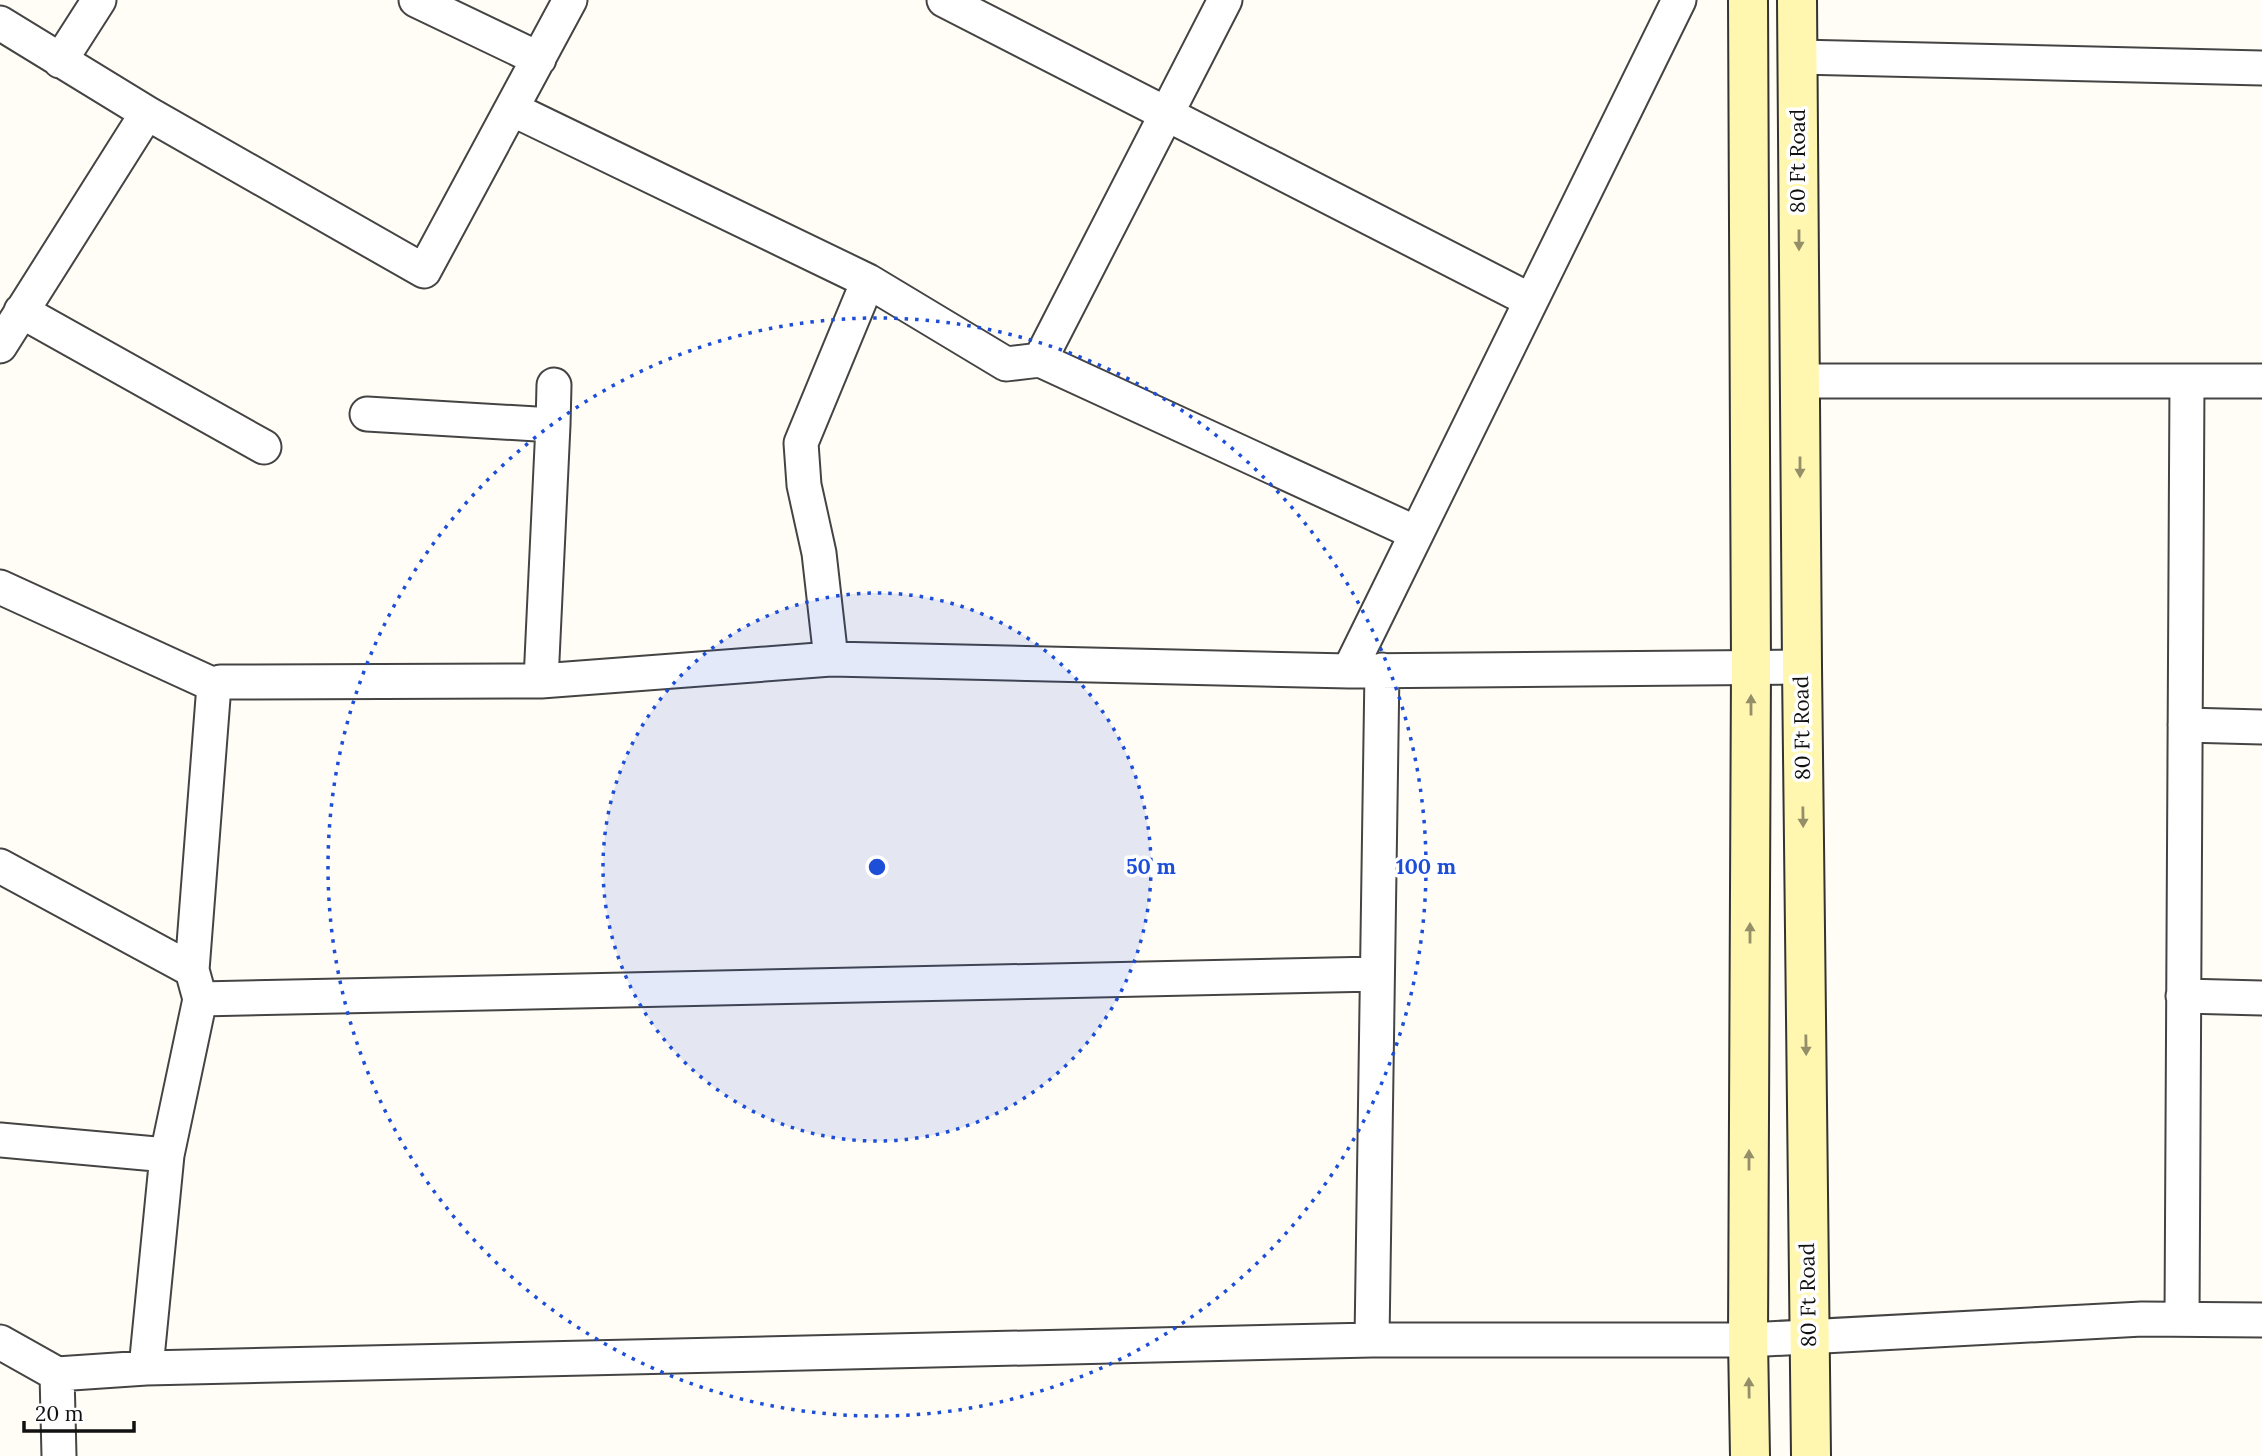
<svg xmlns="http://www.w3.org/2000/svg" width="2262" height="1456" font-family="Lora,serif">
	<style>
		.lines { fill: none; stroke-linecap: round; stroke-linejoin: round }
		.street-casing { stroke: #444; stroke-width: 37 }
		.secondary-casing { stroke: #333; stroke-width: 42 }
		.street { stroke: #fff; stroke-width: 33 }
		.secondary { stroke: #fff6b0; stroke-width: 38 }
		.oneway { fill: #948f68 }
		.ring { fill: none; stroke: #1d4ed8; stroke-width: 3.5; stroke-dasharray: 3.5 7 }
		.labels { text-anchor: middle; stroke-width: 7; stroke-linejoin: round; paint-order: stroke }
		.street-label { font-size: 21px; fill: #111; stroke: #fff }
		.centre { fill: #1d4ed8; stroke: #fff; stroke-width: 3.5 }
		.ring-label { font-size: 21px; text-anchor: middle; font-weight: bold; fill: #1d4ed8; stroke: #fff; stroke-width: 7; stroke-linejoin: round; paint-order: stroke }
	</style>
	<rect width="100%" height="100%" fill="#fffdf5"/>
	<g class="lines">
		<defs>
			<path id="street" d="M416,0L539,59
				M944,0L1530,300
				M0,23L147,113L0,346
				M1798,57L2262,68
				M60,61L99,0
				M512,109L868,281L1006,364L1040,360L1225,0
				M147,113L424,271L570,0
				M21,311L264,447
				M1040,360L1416,533
				M1800,381H2262
				M367,414L553,425L541,681
				M553,425L554,385
				M0,587L214,685
				M831,659L819,553L804,485L801,443L868,281
				M1349,671L1679,0
				M2185,725L2262,727
				M0,866L192,970
				M2183,996L2262,998
				M200,999L1377,974
				M0,1140L167,1155
				M2182,1319L2187,381
				M1372,1340L1382,670
				M0,1342L57,1374
				M146,1368L167,1155L200,999L192,970L214,685L220,682L541,681L831,659L1349,671L1802,667
				M59,1456L57,1374L146,1368L1372,1340H1748L2142,1319L2262,1320"/>
			<path id="secondary" d="M1748,0L1751,667L1748,1340L1750,1456
				M1797,0L1802,667L1811,1456"/>
		</defs>
		<use href="#street" class="street-casing"/>
		<use href="#secondary" class="secondary-casing"/>
		<use href="#street" class="street"/>
		<use href="#secondary" class="secondary"/>
	</g>
	<defs><path id="oneway-solid" d="M-6-.8H1V-3.2L6.5 0L1 3.2V.8H-6Z" transform="scale(1.75)"/></defs>
	<g class="oneway">
		<use href="#oneway-solid" transform="translate(1799 240) rotate(90)"/>
		<use href="#oneway-solid" transform="translate(1800 467) rotate(90)"/>
		<use href="#oneway-solid" transform="translate(1751 705) rotate(-90)"/>
		<use href="#oneway-solid" transform="translate(1803 817) rotate(89)"/>
		<use href="#oneway-solid" transform="translate(1750 933) rotate(-90)"/>
		<use href="#oneway-solid" transform="translate(1806 1045) rotate(89)"/>
		<use href="#oneway-solid" transform="translate(1749 1160) rotate(-90)"/>
		<use href="#oneway-solid" transform="translate(1749 1388) rotate(-91)"/>
	</g>
	<circle cx="877" cy="867" r="274" fill="#1d4ed8" fill-opacity=".12"/>
	<g class="ring">
		<circle cx="877" cy="867" r="274"/>
		<circle cx="877" cy="867" r="549"/>
	</g>
	<g class="labels">
		<g class="street-label">
			<text transform="translate(1798 161) rotate(-90)" y="7">80 Ft Road</text>
			<text transform="translate(1802 728) rotate(-91)" y="7">80 Ft Road</text>
			<text transform="translate(1808 1295) rotate(-91)" y="7">80 Ft Road</text>
		</g>
	</g>
	<circle cx="877" cy="867" r="10" class="centre"/>
	<g class="ring-label">
		<text x="1151" y="874">50 m</text>
		<text x="1426" y="874">100 m</text>
	</g>
	<path d="M24 1421v10h110v-10" fill="none" stroke="#111111" stroke-width="3.5"/>
	<text x="35" y="1421" font-size="21" fill="#111111" stroke="#ffffff" stroke-width="5" paint-order="stroke">20 m</text>
</svg>
